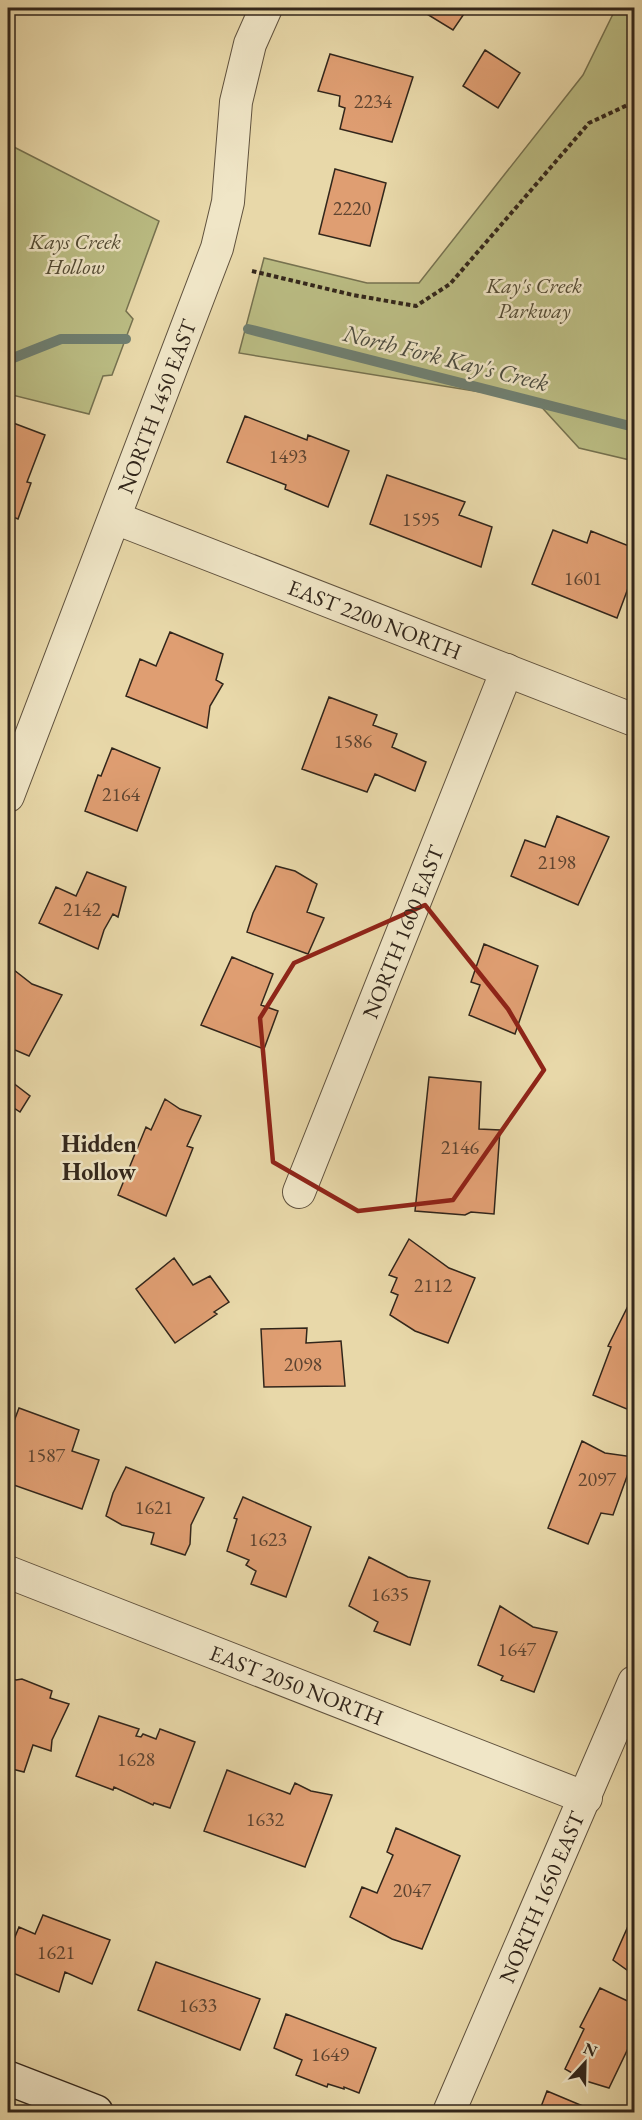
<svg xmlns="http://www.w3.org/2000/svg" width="642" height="2120" font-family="'EB Garamond',serif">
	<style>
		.green { fill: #bbbd84; stroke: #767250; stroke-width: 1.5 }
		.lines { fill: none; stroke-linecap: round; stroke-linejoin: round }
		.stream { stroke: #6f7f71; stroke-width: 10 }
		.building { fill: #df9e72; stroke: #32261b; stroke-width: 1.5 }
		.minor-casing { stroke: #60523e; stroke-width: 34 }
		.secondary-casing { stroke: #32261b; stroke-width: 36 }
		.path { stroke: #32261b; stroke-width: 4; stroke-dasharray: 4.5 3; stroke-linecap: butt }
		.minor { stroke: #f0e6c7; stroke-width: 32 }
		.secondary { stroke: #f0e6c7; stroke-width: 33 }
		.marked { fill: none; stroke: #8f2418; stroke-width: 4.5; stroke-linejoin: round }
		.labels { text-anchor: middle; stroke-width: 5; stroke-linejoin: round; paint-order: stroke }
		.number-label { font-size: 20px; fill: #5d4431 }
		.park-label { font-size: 22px; font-style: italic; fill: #544c35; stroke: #f0e6c7 }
		.street-label { font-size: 22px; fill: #32261b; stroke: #f0e6c7 }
		.water-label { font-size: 24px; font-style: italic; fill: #4b4b3f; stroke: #f0e6c7 }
		.neighbourhood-label { font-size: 24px; font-weight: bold; fill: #32261b; stroke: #f0e6c7 }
	</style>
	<rect width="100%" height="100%" fill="#e8d8a9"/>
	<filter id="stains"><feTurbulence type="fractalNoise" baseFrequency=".00333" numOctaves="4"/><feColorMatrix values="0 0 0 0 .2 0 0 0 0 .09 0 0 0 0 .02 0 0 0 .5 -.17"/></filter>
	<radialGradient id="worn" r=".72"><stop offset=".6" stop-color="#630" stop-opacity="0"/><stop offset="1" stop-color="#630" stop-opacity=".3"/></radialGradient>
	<path class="green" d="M616,8H634V461L579,448L536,401L239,353L264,258L367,283H419L583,75Z
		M8,144L159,221L126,311L133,319L112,375L103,376L89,414L8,394Z"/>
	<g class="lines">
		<path class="stream" d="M248,329L634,427
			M8,360L61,339H126"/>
	</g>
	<path class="building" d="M417,8H468L453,30Z
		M485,50L520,73L498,108L463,86Z
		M330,54L413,77L392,142L340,129L345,108L339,106L340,96L318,91Z
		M335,169L386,183L370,246L319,234Z
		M245,416L307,440L308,435L349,451L328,507L285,489L286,485L227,462Z
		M8,421L45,435L27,482L31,483L18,519L8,515Z
		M387,475L465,502L459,515L492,527L481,567L370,524Z
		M553,530L587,543L591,531L634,548V572L617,618L532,584Z
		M170,632L223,654L216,680L223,684L210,706L207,728L126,696L140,659L156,666Z
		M329,697L377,715L373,725L397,734L392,747L426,762L415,791L375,774L367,792L302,769Z
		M112,748L160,768L137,831L85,811L98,775L101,776Z
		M557,816L609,837L578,905L511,876L525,840L545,847Z
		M276,866L295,871L317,884L307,912L324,918L308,954L247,932L253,913Z
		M87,872L126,887L118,917L113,914L104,930L98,949L39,923L56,887L76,896Z
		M484,944L538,966L515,1034L469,1015L480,985L471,982Z
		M232,957L273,974L261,1005L278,1011L264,1049L201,1025Z
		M14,970L32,984L62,995L29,1056L8,1047V980Z
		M429,1077L481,1082L479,1129L500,1130L494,1214L471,1212L465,1215L415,1211Z
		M8,1079L30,1096L20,1112L8,1104Z
		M165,1099L180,1109L201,1116L187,1146L193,1148L166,1216L118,1195L146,1127L151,1130Z
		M409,1239L449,1268L475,1278L448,1343L415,1331L390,1315L398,1295L391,1292L397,1278L389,1275Z
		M174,1258L193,1285L210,1276L229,1302L214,1312L217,1314L175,1343L136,1289Z
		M629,1304L634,1306V1412L593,1395L611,1347L608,1346Z
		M307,1328L306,1343L341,1341L345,1386L264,1387L261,1329Z
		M19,1408L79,1430L72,1451L99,1460L82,1509L8,1483V1437Z
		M582,1441L605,1453L634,1457L613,1515L601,1513L588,1544L548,1528Z
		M126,1467L204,1498L191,1525L190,1544L185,1555L151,1544L154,1533L122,1525L106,1516L113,1493Z
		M243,1497L311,1527L286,1597L251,1584L256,1571L246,1565L249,1560L227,1551L237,1519L234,1518Z
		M369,1557L408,1577L430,1581L410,1645L374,1631L378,1622L349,1606Z
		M500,1606L533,1627L557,1632L534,1692L501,1680L503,1676L478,1665Z
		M8,1677L16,1680L22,1679L52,1691L50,1698L69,1704L52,1740L51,1751L33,1745L24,1772L8,1768Z
		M99,1716L139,1729L136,1736L141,1737L143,1734L156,1739L160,1729L195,1742L170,1808L154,1803L153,1805L114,1787L113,1790L76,1776Z
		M227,1770L290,1794L295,1783L311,1791L332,1795L305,1867L204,1831Z
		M396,1828L460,1856L422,1949L392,1939L350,1917L362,1887L377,1893L393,1855L387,1852Z
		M43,1915L110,1940L92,1984L65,1972L59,1992L8,1971V1954L19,1927L35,1934Z
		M629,1924L634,1926V1975L613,1960Z
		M156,1962L260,1999L240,2050L138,2010Z
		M600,1988L634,2004V2036L609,2088L586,2081L565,2069L584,2029L580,2027Z
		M286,2014L376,2048L359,2093L344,2087V2089L328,2084L327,2087L296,2075L302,2060L274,2048Z
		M547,2091L597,2112H539Z"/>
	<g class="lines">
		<defs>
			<g id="minor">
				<path id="s1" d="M115,518L634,720"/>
				<path id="s2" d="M8,796L217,248L228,202L236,102L250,44L266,8"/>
				<path id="s3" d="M299,1192L507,670"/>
				<path id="s4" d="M8,1572L586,1798"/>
				<path id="s5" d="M449,2112L634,1682"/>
			</g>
			<path id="secondary" d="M8,2078L96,2112"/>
		</defs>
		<use href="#minor" class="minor-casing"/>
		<use href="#secondary" class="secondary-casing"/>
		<path class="path" d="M252,271L353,295L416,306L450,284L589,123L634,102"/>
		<use href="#minor" class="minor"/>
		<use href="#secondary" class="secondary"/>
	</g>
	<path class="marked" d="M425,905L508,1009L544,1070L453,1200L358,1211L273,1162L260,1018L294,963Z"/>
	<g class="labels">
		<g class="number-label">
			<text x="373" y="108">2234</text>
			<text x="352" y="215">2220</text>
			<text x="288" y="463">1493</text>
			<text x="421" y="526">1595</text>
			<text x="583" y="585">1601</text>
			<text x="353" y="748">1586</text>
			<text x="121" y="801">2164</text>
			<text x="557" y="869">2198</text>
			<text x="82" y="916">2142</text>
			<text x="460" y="1154">2146</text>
			<text x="433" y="1292">2112</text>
			<text x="303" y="1371">2098</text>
			<text x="46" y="1462">1587</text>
			<text x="597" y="1486">2097</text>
			<text x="154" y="1514">1621</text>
			<text x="268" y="1546">1623</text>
			<text x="390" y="1601">1635</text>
			<text x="517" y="1656">1647</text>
			<text x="136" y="1766">1628</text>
			<text x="265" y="1826">1632</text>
			<text x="412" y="1897">2047</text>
			<text x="56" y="1959">1621</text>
			<text x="198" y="2012">1633</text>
			<text x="330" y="2061">1649</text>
		</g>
		<g class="park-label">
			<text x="75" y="249">Kays Creek<tspan x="75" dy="25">Hollow</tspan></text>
			<text x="534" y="293">Kay's Creek<tspan x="534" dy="25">Parkway</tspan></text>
		</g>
		<g class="street-label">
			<text dy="8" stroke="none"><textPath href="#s2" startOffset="417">NORTH 1450 EAST</textPath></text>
			<text dy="8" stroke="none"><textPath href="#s1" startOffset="279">EAST 2200 NORTH</textPath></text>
			<text dy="8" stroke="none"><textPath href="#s3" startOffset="280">NORTH 1600 EAST</textPath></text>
			<text dy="8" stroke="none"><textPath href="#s4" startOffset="310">EAST 2050 NORTH</textPath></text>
			<text dy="8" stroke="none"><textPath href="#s5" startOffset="234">NORTH 1650 EAST</textPath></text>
		</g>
		<g class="water-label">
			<text transform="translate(446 358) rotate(14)" y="8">North Fork Kay's Creek</text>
		</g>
		<g class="neighbourhood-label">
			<text x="99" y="1152">Hidden<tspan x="99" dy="28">Hollow</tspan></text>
		</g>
	</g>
	<rect width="642" height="2120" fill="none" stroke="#e8d8a9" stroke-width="30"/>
	<rect x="9" y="9" width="624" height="2102" fill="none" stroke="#32261b" stroke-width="3"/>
	<rect x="15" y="15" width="612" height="2090" fill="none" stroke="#32261b" stroke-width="1.5"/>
	<g transform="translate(585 2063) rotate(22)" stroke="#f0e6c7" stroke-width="4.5" paint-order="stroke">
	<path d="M0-4.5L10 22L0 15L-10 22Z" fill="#32261b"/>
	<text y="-9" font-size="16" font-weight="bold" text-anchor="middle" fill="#32261b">N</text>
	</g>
	<rect width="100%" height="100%" filter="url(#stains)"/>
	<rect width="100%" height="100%" fill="url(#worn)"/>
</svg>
